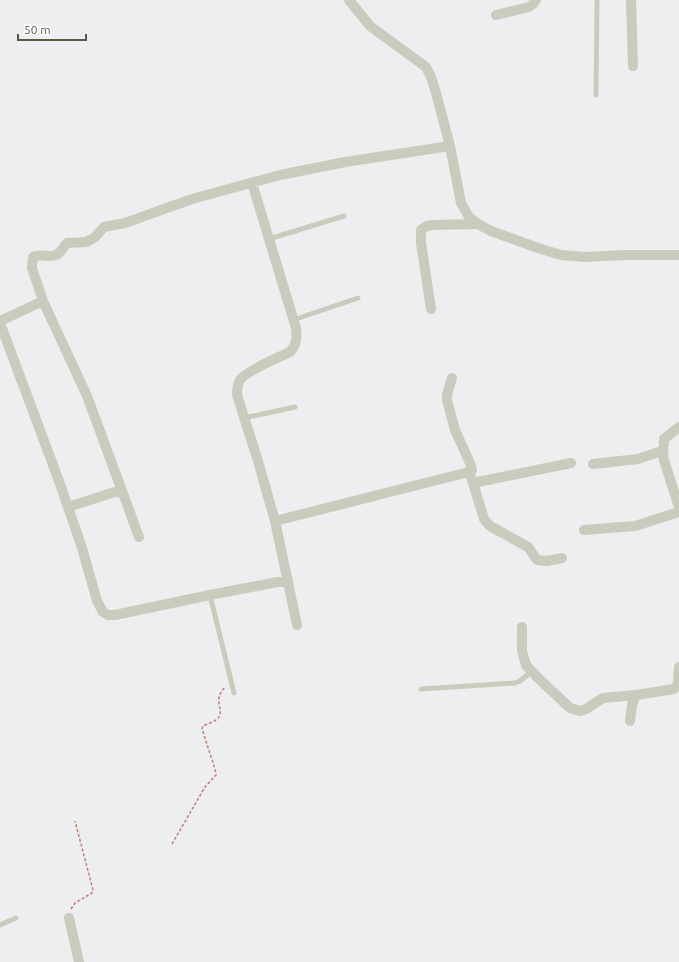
<svg xmlns="http://www.w3.org/2000/svg" width="679" height="962" font-family="Ubuntu,sans-serif">
	<style>
		.lines { fill: none; stroke-linecap: round; stroke-linejoin: round }
		.path { stroke: #c67d77; stroke-width: 1.5; stroke-dasharray: 3 2; stroke-linecap: butt }
		.service { stroke: #cacbbc; stroke-width: 5 }
		.minor { stroke: #cacbbc; stroke-width: 10 }
	</style>
	<rect width="100%" height="100%" fill="#eceeef"/>
	<g class="lines">
		<path class="path" d="M172,844L205,787L216,775L215,769L202,729L203,726C207,724 217,721 219,717C224,708 212,701 225,687
			M71,909L75,903L92,893L93,890L75,821"/>
		<path class="service" d="M596,95L597,0
			M269,239L344,216
			M293,320L358,298
			M244,418L295,407
			M210,595L234,693
			M421,689L515,683L520,681L531,672
			M0,925L16,918"/>
		<path class="minor" d="M349,0L370,26L426,67L431,77L436,93L450,146L461,203L469,217L478,224L491,231L538,248L561,255L585,257L625,255H679
			M631,0L633,66
			M496,15L529,7L533,4L536,0
			M252,183L296,328C297,338 297,344 290,352C279,357 246,371 240,380C237,385 237,390 237,395L258,461L275,521L297,625
			M431,309L421,243V230L427,226L432,225L478,224
			M0,321L43,301
			M0,323L59,481L82,548L97,601L103,612L108,615H115L210,595L288,580
			M452,378L447,395V400L455,430L470,463L472,470L469,472
			M679,427L664,439L663,457L679,507
			M593,464L638,459L662,451
			M473,483L484,519L490,526L528,547L537,560L547,561L562,558
			M68,507L121,490
			M275,521L469,472L473,483L571,463
			M584,530L635,526L679,512
			M139,537L87,396L43,301L32,268L33,257C41,253 48,258 56,255C61,253 63,247 67,243L86,242L94,238L104,227L125,223L192,199L280,175L345,162L450,146
			M522,627V651L526,665L537,677L570,708L580,711L586,709L603,698L636,695
			M630,721L632,705L636,695L674,689L678,684L679,667
			M69,918L79,962"/>
	</g>
	<path d="M18 34v6h68v-6" fill="none" stroke="#585846" stroke-width="2"/>
	<text x="24" y="34" font-size="12" fill="#585846" stroke="#ffffff" stroke-width="3" paint-order="stroke">50 m</text>
</svg>
